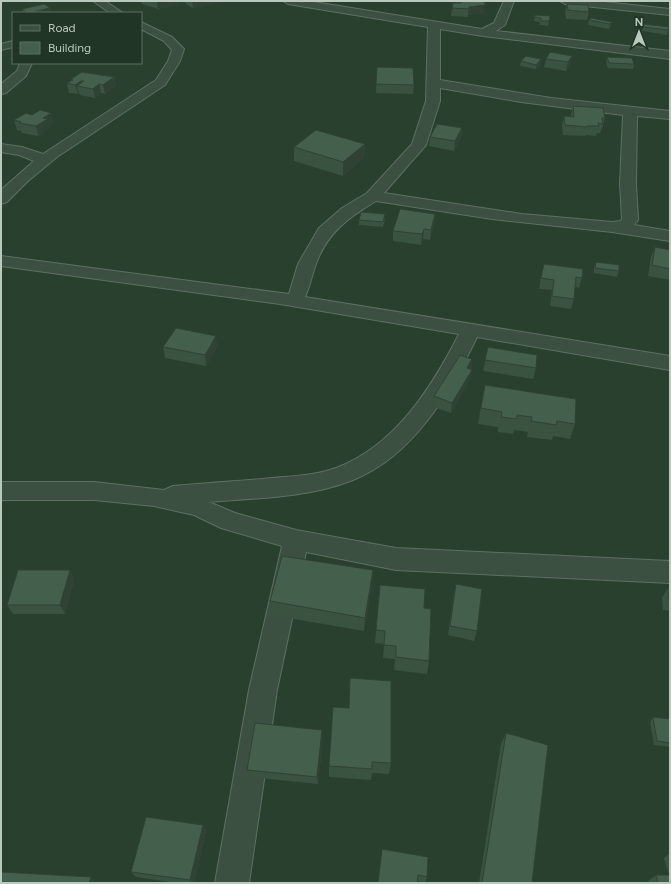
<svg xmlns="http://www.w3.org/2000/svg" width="671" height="884" font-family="Figtree,sans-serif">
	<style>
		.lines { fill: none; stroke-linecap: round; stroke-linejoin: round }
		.street-casing { stroke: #5d7062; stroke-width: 2 }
		.street { fill: #3c5041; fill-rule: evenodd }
		.wall { fill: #3a5240 }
		.shaded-wall { fill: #304234 }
		.building { fill: #445f4b; stroke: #304234 }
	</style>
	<rect width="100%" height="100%" fill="#28402d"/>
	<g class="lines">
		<defs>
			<path id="street" d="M93,1H105L123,13H110Z
				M283,1H308L482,29L494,23L504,1H514L505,25L496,31L670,51V59L483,36L440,29V80L551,98L670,111V119L637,116L636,184L638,220L634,225L670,231V241L612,232L492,219L376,201C348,218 327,233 316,264C312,275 310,286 305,297L670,356V370L477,337C450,393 413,456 353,480C308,498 256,498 209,502L235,513L296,530L396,548L670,561V583L396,570L306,552L277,690L249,883H215L249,690L282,546L221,528L194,515L154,506L94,500H1V482H94L164,490L173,486C206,483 240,481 273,478C294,476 317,475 336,468C395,446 432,387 459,334L280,304L1,266V256L289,294L298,264L319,228L342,208L367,193L412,144L426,101L428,27L288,4ZM440,88L521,102L623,115L620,184L622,219L620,221L612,222L522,214L384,193L426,145L440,101Z
				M560,1H595L670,9V15L565,4Z
				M141,22L172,37L184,49L180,61L165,85L57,157L28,181L7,202L1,204V190L34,161L19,155L1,152V144L22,147L43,154L156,80L168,61L172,50L164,41L141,29Z
				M13,41V47L1,50V44Z
				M20,63H32L26,76L6,93L1,94V84L17,71Z"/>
		</defs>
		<use href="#street" class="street-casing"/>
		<use href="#street" class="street"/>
	</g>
	<path class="wall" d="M141,1H176L177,4L158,9L142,4Z
		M185,1H220V2L193,8L186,4Z
		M456,1H461L484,13L468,15V17L451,16L453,3H456Z
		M567,4L589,12L587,20L566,19L565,12Z
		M22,9L51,12L23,13Z
		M535,15L549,21L548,26L540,25V22L534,21Z
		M589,20L612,22L611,26L609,29L588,25Z
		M644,24L669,27L667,35L642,31Z
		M572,56L570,64L566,71L544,67L546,59Z
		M607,57L634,64L633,69L608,68L606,62Z
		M541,59V64L536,69L520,66L521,61Z
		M377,67L414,85L413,94L376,93Z
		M114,77L116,86L105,94L101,93L95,98L80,95L79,93L78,94L69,93L67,83L71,80V79Z
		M573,106L605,118L602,128L600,133H597L596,136L585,135V136L563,135L562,125L564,116H571Z
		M51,113L53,122L49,125L50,128L38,136L22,133L21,131L17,130L14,120L32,115Z
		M462,128L461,138L454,151L429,146L430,137Z
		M365,144L364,158L343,176L294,161V147Z
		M435,214L434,224L430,240L423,239L421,245L393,241V231Z
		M385,219L383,227L359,225V220Z
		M655,247L670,250V280L648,276L651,257Z
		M596,262L619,271L617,277L594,273V267Z
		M544,264L582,278L579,288L575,287L574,299L571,309L550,306L552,290L539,289L541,275Z
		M218,346L206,366L165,358L163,347Z
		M488,347L536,368L533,379L483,371Z
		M472,359L471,369L472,370L470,380L451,413L433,407L434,396Z
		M485,385L575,424L570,439L553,436L552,440L527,437L528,432L514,430L513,434L498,432V427L478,424L482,400Z
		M70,570L74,580L65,614H13L7,605Z
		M373,570L372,584L364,631L271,615L270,601Z
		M456,584L477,631L474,641L448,635L454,593Z
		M380,585L424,608L429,661L427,674L394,670L395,659L383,658L384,644L375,643Z
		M668,588H670V611L663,610L662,598Z
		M333,707L391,763L389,774L372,773L371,780L329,777V766Z
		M653,717L670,719V747L654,745L650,722Z
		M506,733L532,883H479L501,744Z
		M323,738L318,784L249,777L247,770Z
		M203,825L206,831L194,883H177L136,877L131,872Z
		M382,849L427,877L425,883L417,881V883H378Z
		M670,853V883H649L648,881L656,875H669L664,858Z"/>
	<path class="shaded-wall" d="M157,1H176L177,4L158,9Z
		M192,1H220V2L193,8Z
		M485,5L484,13L468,15L469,7Z
		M50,8L51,12L49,13H29Z
		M612,22L611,26L609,29L610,24Z
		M572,56L570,64L566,71L568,62Z
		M541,59V64L536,69V65Z
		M114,77L116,86L105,94L103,85Z
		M81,81L82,87L77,86L79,93L78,94L75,85Z
		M99,84L101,93L95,98L93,89Z
		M51,113L53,122L49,125L50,128L38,136L36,126L43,118Z
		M462,128L461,138L454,151L455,141Z
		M365,144L364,158L343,176V162Z
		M1,170L3,175L1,177Z
		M435,214L434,224L430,240L431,230Z
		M424,229L423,239L421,245L422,234Z
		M216,336L218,346L206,366L205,355Z
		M472,359L471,370L467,368Z
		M472,370L470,380L451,413L452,403Z
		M70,570L74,580L65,614L60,605Z
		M373,570L372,584L364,631L365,618Z
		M322,730L323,738L318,784L317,777Z
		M203,825L206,831L194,883H192L190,880Z
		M91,877L96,882V883H89Z"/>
	<path class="building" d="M461,1H479L485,2V5L469,7V9L452,8L453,3H461Z
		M44,4L50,8L29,13H27L22,9Z
		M567,4L588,5L589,12L568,10Z
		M535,15L550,16L549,21H541V18L535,17Z
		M591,18L612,22L610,24L589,20Z
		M644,24L669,27L668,30L643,27Z
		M550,52L572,56L568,62L546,59Z
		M526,56L541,59L536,65L521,61Z
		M607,57L632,58L634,64L609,63Z
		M377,67L413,68L414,85L376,84Z
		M82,72L114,77L103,85L99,84L93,89L77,86L84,81H81L75,85L67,83L73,80L71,79Z
		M573,106L603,108L605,118H602L603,124L598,123L599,126H587V127L565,125L564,116L574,117Z
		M40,110L51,113L43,118L48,119L36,126L19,123L21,122L14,120L26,113L32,115Z
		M437,124L462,128L455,141L430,137Z
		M316,130L365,144L343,162L294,147Z
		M400,209L435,214L431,230L424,229L422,234L393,231Z
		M361,212L385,214L383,222L359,220Z
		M655,247L670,250V269L652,265Z
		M596,262L619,265V271L595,268Z
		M544,264L583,269L582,278L576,277L574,299L552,296L554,280L541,278Z
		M176,328L216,336L205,355L163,347Z
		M488,347L537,355L536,368L485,360Z
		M460,355L472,359L467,368L472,370L452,403L434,396Z
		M485,385L576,399L575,424L557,421L556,425L531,421L532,417L517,415V419L501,417L502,412L481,408Z
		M282,556L373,570L365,618L270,601Z
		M18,570H70L60,605H7Z
		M456,584L482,589L477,631L450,626Z
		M380,585L425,589L424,608L431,609L429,661L396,657V646L384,645L385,631L376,630Z
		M668,588H670V601H669Z
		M350,678L391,681V763L372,762V769L329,766L333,707L349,708Z
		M653,717L670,719V743L657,741Z
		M255,723L322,730L317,777L247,770Z
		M506,733L548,745L532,883H482Z
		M146,817L203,825L190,880L131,872Z
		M382,849L428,857L427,877L418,875L417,883H378Z
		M1,872L91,877L89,883H1Z
		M656,875H670V883H658Z"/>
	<rect width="671" height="884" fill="none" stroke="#b9cabd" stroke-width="4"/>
	<rect x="12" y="12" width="130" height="52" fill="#203525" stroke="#5d7162"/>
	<rect x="20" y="25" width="20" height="6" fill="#3c5041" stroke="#5d7162"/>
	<text x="48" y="32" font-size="12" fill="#b9cabd">Road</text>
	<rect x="20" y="42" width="20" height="12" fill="#445f4b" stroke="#5d7162"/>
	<text x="48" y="52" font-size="12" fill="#b9cabd">Building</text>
	<g transform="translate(639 32)" stroke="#203525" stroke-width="3" paint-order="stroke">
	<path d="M0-3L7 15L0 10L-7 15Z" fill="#b9cabd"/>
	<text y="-6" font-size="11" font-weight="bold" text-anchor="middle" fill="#b9cabd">N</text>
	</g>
</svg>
